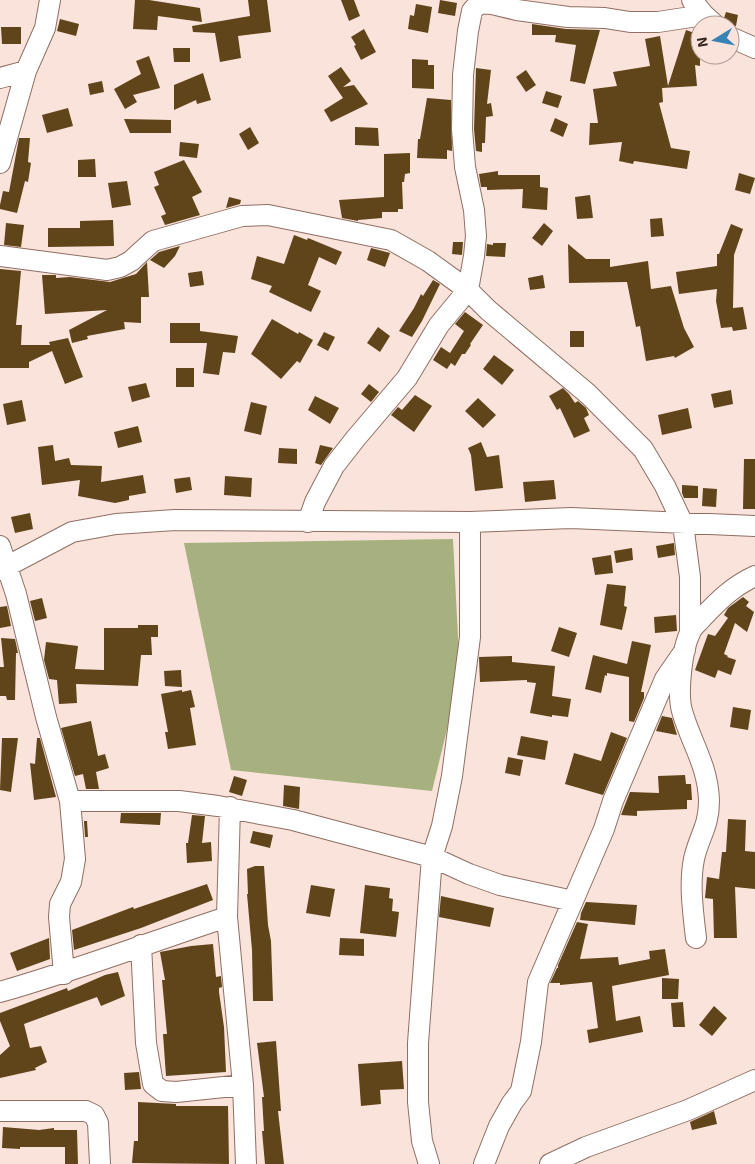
<svg xmlns="http://www.w3.org/2000/svg" width="755" height="1164" font-family="'Exo 2',sans-serif">
	<style>
		.forest { fill: #a7b17f }
		.building { fill: #60441a }
		.lines { fill: none; stroke-linecap: round; stroke-linejoin: round }
		.minor-casing { stroke: #8f6f63; stroke-width: 22 }
		.minor { stroke: #fff; stroke-width: 20 }
	</style>
	<rect width="100%" height="100%" fill="#fae3db"/>
	<path class="forest" d="M453,539L460,676L432,791L231,770L184,543Z"/>
	<path class="building" d="M135,0H149L200,8L202,22L158,16L157,30L133,29Z
		M248,0H267L271,32L238,36L241,58L220,62L215,33L193,32L192,26L250,16Z
		M341,0H354L360,16L349,21Z
		M440,0L457,3L455,16L438,13Z
		M416,4L432,7L428,33L408,29L410,15L414,16Z
		M726,12L738,15L736,26L727,25L724,18Z
		M60,19L79,24L76,36L57,31Z
		M532,24L566,29L600,30L585,84L570,81L576,45L555,42L556,35H532Z
		M1,27H21V44H2Z
		M364,29L376,52L361,60L354,46L356,45L351,37Z
		M686,30L700,35L696,51L700,52V66L695,65L697,86L662,88L663,102L659,103L671,148L690,151L687,169L634,161L633,164L619,161L622,142L589,145L590,123H598L593,89L617,86L613,72L650,66L645,39L660,36L668,86Z
		M173,48H190V62H174Z
		M149,56L160,88L133,95L137,102L125,109L114,89L141,74L136,61Z
		M412,59L428,60V65H434V89L412,88Z
		M341,67L351,81L343,87L354,85L368,104L331,122L324,110L343,98L328,76Z
		M476,68L491,70L487,104L491,103L493,116L486,117L485,143H482V152L476,151L474,129Z
		M526,70L536,85L526,92L516,77Z
		M203,73L211,100L197,104L196,100L174,110V85Z
		M102,81L104,92L90,95L88,84Z
		M546,91L562,96L558,108L542,103Z
		M427,98L451,100L452,151L447,150V159L417,158L418,139H420Z
		M68,108L73,126L47,133L42,115Z
		M555,118L568,124L563,137L550,131Z
		M124,119L171,120V133H130Z
		M250,127L259,143L248,150L239,134Z
		M355,127L378,128L379,146L355,145Z
		M19,138H30L28,162L31,163L28,182L25,181L17,213L0,209V205L3,191L9,192Z
		M180,142L199,144L197,158L179,156Z
		M410,153V173L405,174L404,182H402L403,209H398V212H382V218L358,220V221L342,218L339,200L384,197V154Z
		M95,159L96,177H78V160Z
		M184,160L202,192L192,197L200,215L165,225L161,216L166,214L154,187L159,185L154,172Z
		M498,171V175H540V187L548,188L547,210L522,208L523,189L487,190V187H481L479,174Z
		M739,173L755,178L750,194L735,190Z
		M127,181L131,205L112,208L108,183Z
		M590,195L593,218L577,219L575,197Z
		M229,197L241,200L240,204L226,208Z
		M662,218L664,236L651,237L650,219Z
		M113,220L114,246L48,247V228H80V221Z
		M6,223L24,225L21,247L4,245Z
		M544,223L553,231L542,246L532,238Z
		M731,224L743,229L734,255L733,308L743,307L747,329L733,331L732,327L721,328L716,301L717,289L679,294L676,272L717,266V254H719Z
		M294,235L307,240L308,238L342,252L336,265L319,257L308,285L321,291L311,312L269,292L272,286L251,279L257,256L284,264Z
		M453,242H463L462,255L452,254Z
		M493,243H506L505,257L486,256L487,244L493,245Z
		M568,244L586,259H610V267L648,261L651,289L671,286L684,328L694,347L675,358L674,356L646,361L640,326L636,327L627,282L569,283Z
		M180,246L175,256L164,268L150,260L159,252Z
		M371,248L390,253L385,267L367,260Z
		M147,262L149,297H141V323L124,322L125,329L87,336L88,339L72,343L69,330L107,310L45,314L42,275H56V278L70,277L110,282L136,274Z
		M0,269L21,271L16,325H22L21,345H50L49,342L68,338L83,377L65,384L52,351L29,362V368H0Z
		M202,271L204,285L190,287L188,273Z
		M543,275L545,288L530,290L528,278Z
		M433,280L440,284L422,321L412,337L399,331L414,308L421,294L423,296Z
		M465,312L483,325L470,344L471,345L465,354H462L455,366L451,363L447,369L433,360L441,347L450,353L464,331L455,324Z
		M272,319L298,334L299,332L313,340L300,363L297,361L281,379L259,360L251,354Z
		M170,323H200V331L238,336L235,353L223,352L219,375L203,373L207,343H170Z
		M378,327L390,336L380,352L367,343Z
		M570,331H584V347H570Z
		M324,332L335,337L328,351L317,345Z
		M494,355L514,370L502,385L483,369Z
		M176,368H194V387H176Z
		M146,383L150,397L132,402L128,387Z
		M369,384L379,392L371,402L361,394Z
		M563,388L569,394L575,403L578,401L586,408L589,415L584,418L590,431L574,438L560,408L557,410L549,396Z
		M731,390L733,404L714,408L711,394Z
		M415,395L432,406L414,432L391,415L398,407L402,410Z
		M315,396L339,408L330,424L308,410Z
		M478,398L496,415L483,428L465,411Z
		M22,400L26,421L7,425L3,404Z
		M251,402L267,406L261,435L244,431Z
		M688,408L692,428L662,435L658,415Z
		M138,426L142,442L118,448L114,432Z
		M481,442L487,457L499,455L503,488L475,491L471,455L468,448Z
		M53,445L55,461L69,458L71,465L102,466L101,482L143,475L146,493L129,496V500L115,503L78,496L80,480L42,485L38,447Z
		M320,445L333,448L321,465L315,463Z
		M279,448L297,449V464L278,463Z
		M744,459H755V509H743Z
		M225,476L252,478L251,497L224,495Z
		M190,477L192,490L176,493L174,479Z
		M554,480L556,499L525,502L523,482Z
		M682,485L698,486V498H684L682,493Z
		M703,488L717,489L716,507L702,506Z
		M30,513L33,529L15,533L11,517Z
		M674,543L675,555L658,558L656,546Z
		M632,548L633,560L616,563L614,551Z
		M611,555L613,573L595,575L592,558Z
		M607,584L626,586L624,606L627,607L622,630L600,625Z
		M743,597L749,602L746,606L754,612L747,632L735,623L724,654L728,656L727,657L736,660L731,675L718,670L715,678L695,670L708,634L715,636L728,618L724,615L728,608Z
		M42,598L47,618L35,621L30,601Z
		M7,606L11,626L0,628V607Z
		M676,615L677,631L655,633L654,617Z
		M138,625H158V637H151L152,655H141L138,686L76,684L77,703L59,704L57,680L49,679L44,660L46,642L78,646L75,669L104,670V628H138Z
		M559,627L577,633L569,657L551,651Z
		M1,638L15,639L18,653H16L15,700H7L6,696H0V667H4Z
		M632,641L651,645L641,692H644V698L634,722L629,721V677L607,673V676L605,675L601,693L585,689L593,655L627,664Z
		M512,656V662L555,666L552,696L571,699L568,717L552,715V717L530,713L536,683L527,682V680L480,682L479,657Z
		M181,670L182,687L165,686L164,671Z
		M182,690V692L191,690L195,707L190,708L196,745L168,749L165,732H168L161,694Z
		M733,707L751,710L748,730L730,727Z
		M662,716L672,718L677,735L656,731Z
		M91,721L98,756L105,754L109,768L96,772L99,789H86L83,774L75,776L61,728Z
		M611,732L627,738L603,795L565,784L574,753L601,761Z
		M521,736L548,741L545,760L517,755Z
		M2,738H18L11,792L0,790Z
		M37,738H40L56,797L34,800L30,763L35,764Z
		M508,757L523,760L520,776L505,773Z
		M685,775L686,784H691L692,800H687V809L637,811V816L621,815L630,792L659,793L658,776Z
		M234,776L247,780L242,796L229,792Z
		M284,785L300,787L299,809L283,806Z
		M121,813H161L160,825L120,823Z
		M192,815L205,816L202,843L211,842L212,861L187,863L186,843H188Z
		M728,819L746,820L745,851L755,852V889L735,887L737,938H714L713,899L705,898L707,877L719,879L722,852H726Z
		M84,821H87L88,837H85Z
		M253,831L273,835L270,848L250,843Z
		M255,866H264L268,925L271,941L273,1001H253L252,950L247,894H248L247,869Z
		M207,884L213,900L141,928L74,950L72,930L133,907L134,909Z
		M311,885L335,889L330,917L306,913Z
		M365,885L390,888L389,898L393,899L392,911L399,912L396,937L360,933Z
		M441,896L494,908L490,927L439,917Z
		M586,902L637,905L635,925L580,920L581,913Z
		M577,922L588,924L580,959L618,957L619,965L650,959L649,951L665,949L669,975L612,986L616,1021L640,1016L643,1032L589,1043L587,1030L598,1028L592,982L560,985V983H550L557,968H558V965Z
		M49,938L50,959L17,971L10,953Z
		M340,938L364,939V956L339,955Z
		M213,944L216,977L221,976L222,987L219,988V992L224,1027L226,1072L166,1076L163,1034H167L162,980H165L160,952L191,946Z
		M118,972L125,996L101,1006L97,997L24,1024L30,1048L41,1046L47,1062L35,1068L36,1070L0,1078V1055L10,1046L0,1021V1013L67,988L68,991L105,975Z
		M662,978L679,979L678,999H662Z
		M683,1002L685,1027H673L671,1003Z
		M714,1006L727,1018L712,1036L699,1025Z
		M276,1041L281,1111H278L284,1164H265L262,1131H264L262,1097H264L257,1043Z
		M402,1061L404,1089L380,1090L381,1104L361,1106L358,1064Z
		M139,1072L141,1089L125,1090L124,1073Z
		M138,1102L176,1104V1106H228L229,1164L132,1163L134,1141H138Z
		M714,1111L717,1124L692,1130L690,1122Z
		M3,1127L39,1130L54,1128V1130H77L78,1164H65V1147H20V1149L2,1148Z"/>
	<g class="lines">
		<defs>
			<path id="minor" d="M692,0L704,15L715,25
				M730,37L755,48
				M0,78L26,71
				M0,163L26,71L45,28L50,0
				M0,256L107,270L120,267L131,261L153,241L242,216L268,215L391,240L428,261L468,290L488,310L588,394L643,449L665,486L683,524L690,577V631
				M308,522L315,502L334,466L356,438L407,378L439,325L468,290L474,256L476,236L474,210L465,167L462,129L463,75L468,31L472,11L479,3L492,4L517,10L568,17L605,18L630,22H658L704,15
				M0,546L16,594L46,717L70,801L75,859L71,882L60,904L59,917L64,974
				M0,570L72,532L116,524L175,520L470,522L571,518L755,526
				M70,801H179L218,806L293,820L432,857L442,826L452,776L470,637V522
				M230,807L227,917L243,1085L246,1164
				M696,938C693,912 689,884 694,859C699,836 709,827 709,801C708,765 691,743 682,711C677,693 682,649 690,633C692,627 698,623 702,618C718,601 733,586 755,576
				M141,945L146,1043L153,1084L162,1091L176,1092L243,1085
				M0,992C77,970 151,942 227,917
				M0,1111H86L94,1115L98,1123L100,1164
				M429,1164L422,1141L418,1102V1043L432,857L469,874L500,885L573,901
				M484,1164L499,1126L512,1103L521,1091L531,1042L538,982L604,829L613,801L665,679L685,650
				M550,1164L586,1147L688,1110L755,1080"/>
		</defs>
		<use href="#minor" class="minor-casing"/>
		<use href="#minor" class="minor"/>
	</g>
	<g transform="translate(715 40) rotate(260)"><circle r="24" fill="#fae3db" stroke="#aa9790"/>
	<path d="M0-4L9 19L0 12L-9 19Z" fill="#3783b6"/>
	<text y="-8" font-size="14" font-weight="bold" text-anchor="middle" fill="#31241f">N</text>
	</g>
</svg>
